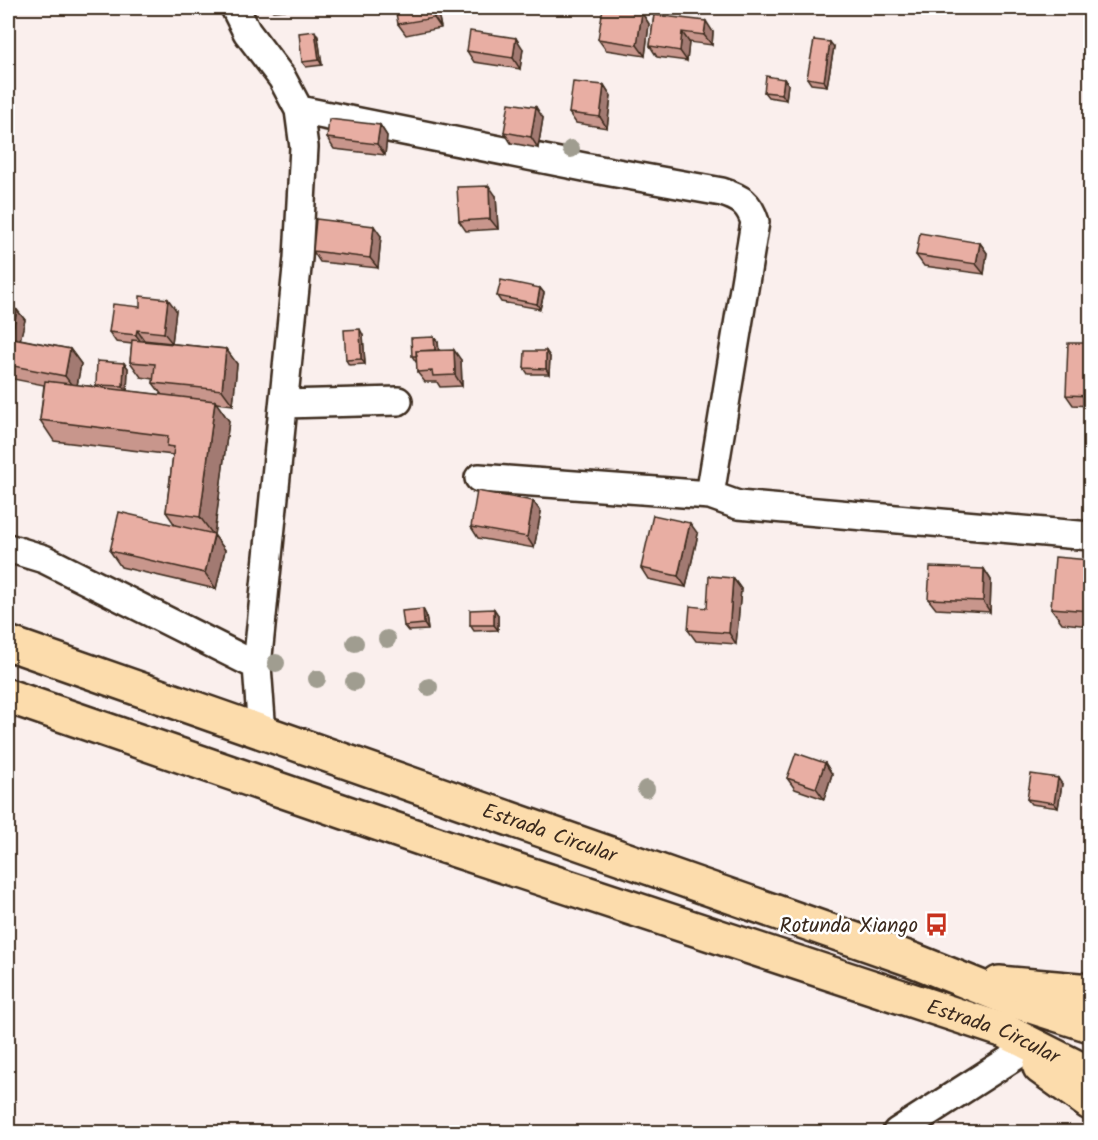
<svg xmlns="http://www.w3.org/2000/svg" width="1098" height="1140" font-family="Kalam,sans-serif">
	<style>
		.lines { fill: none; stroke-linecap: round; stroke-linejoin: round }
		.minor-casing { stroke: #3b2a1e; stroke-width: 32 }
		.major-casing { stroke: #3b2a1e; stroke-width: 38 }
		.minor { stroke: #fff; stroke-width: 27 }
		.major { stroke: #fcdcac; stroke-width: 33 }
		.tree { fill: #a09d90 }
		.wall { fill: #c8968c; stroke: #3b2a1e; stroke-width: 1.5 }
		.shaded-wall { fill: #a27a72; stroke: #3b2a1e; stroke-width: 1.5 }
		.building { fill: #e8aea3; stroke: #3b2a1e; stroke-width: 1.5 }
		.labels { text-anchor: middle; stroke-width: 5; stroke-linejoin: round; paint-order: stroke }
		.street-label { font-size: 21px; fill: #3b2a1e; stroke: #fff }
		.poi-label { font-size: 21px; fill: #3b2a1e; stroke: #fff; text-anchor: end }
	</style>
	<rect width="100%" height="100%" fill="#faefed"/>
	<filter id="ink" filterUnits="userSpaceOnUse"><feTurbulence type="fractalNoise" baseFrequency=".0167" numOctaves="2"/><feDisplacementMap in="SourceGraphic" scale="12" xChannelSelector="R" yChannelSelector="G"/><feConvolveMatrix kernelMatrix="1 2 1 2 8 2 1 2 1" color-interpolation-filters="sRGB"/></filter>
	<g filter="url(#ink)">
		<g class="lines">
			<defs>
				<path id="minor" d="M235,8L247,32L282,78L299,110L304,147L298,258L257,666L262,733
					M299,110L589,168L722,192C741,198 749,203 755,222L710,495L738,505L1090,536
					M284,404L398,401
					M479,478L710,495
					M8,548L44,559L257,666
					M897,1132L1020,1053"/>
				<g id="major">
					<path id="s1" d="M8,643L913,960L1015,1001L1090,1025"/>
					<path id="s2" d="M8,696L443,846L1005,1031L1090,1074"/>
					<path d="M999,983L1090,991"/>
					<path d="M1040,1067L1090,1103"/>
				</g>
			</defs>
			<use href="#minor" class="minor-casing"/>
			<use href="#major" class="major-casing"/>
			<use href="#minor" class="minor"/>
			<use href="#major" class="major"/>
		</g>
		<g class="tree">
			<circle cx="571" cy="149" r="9"/>
			<circle cx="387" cy="639" r="9"/>
			<circle cx="355" cy="643" r="9"/>
			<circle cx="276" cy="663" r="9"/>
			<circle cx="317" cy="679" r="9"/>
			<circle cx="354" cy="682" r="9"/>
			<circle cx="429" cy="687" r="9"/>
			<circle cx="646" cy="789" r="9"/>
		</g>
		<path class="wall" d="M270,8H313L273,11Z
			M437,8L441,28L406,35L398,24Z
			M642,13L649,24L645,56L606,50L598,39Z
			M654,15L713,32L712,45L689,42L687,61L657,57L650,46Z
			M318,37L322,65L306,67L302,62Z
			M834,47L827,86L811,84L807,78Z
			M523,49L520,69L474,62L467,51Z
			M784,79L788,84L786,100L768,97L764,92Z
			M604,85L611,96L607,128L576,123L569,113Z
			M543,118L538,148L511,143L504,132Z
			M380,125L387,136L385,155L334,149L327,138Z
			M496,196L498,229L466,231L459,221Z
			M381,236L378,268L320,262L313,251Z
			M980,243L987,253L984,274L924,266L916,255Z
			M540,288L544,293L540,309L501,302L497,296Z
			M140,307L176,310L172,343L144,340V341L226,349L237,364L233,405L216,403L229,421L214,535L225,550L216,589L121,567L110,551L175,525L166,512L173,455L54,441L40,420L44,385L8,378V308L17,310L25,320L20,339L70,349L81,364L77,385L98,387L96,385L124,363L128,368L127,391L162,395L153,383L154,379L141,377L130,362L132,344L116,342L109,332Z
			M363,335L365,364L349,365L346,360Z
			M438,342L439,350L461,360L462,386L440,387L437,382H425L417,372V362H416L412,356Z
			M1090,343V406L1073,405L1066,395Z
			M546,351L550,357L549,374H528L524,368Z
			M541,512L534,548L478,538L471,527Z
			M698,534L686,587L648,579L641,568Z
			M1090,560V626L1062,623L1051,608Z
			M984,569L991,580L990,612L936,609L928,599Z
			M733,578L741,589L736,644L696,641L688,630Z
			M423,609L426,615L428,630L408,631L404,626Z
			M494,609L498,615V630L474,631L470,625Z
			M825,763L832,774L824,799L795,789L787,778Z
			M1062,784L1058,808L1031,804L1027,799Z"/>
		<path class="shaded-wall" d="M432,8H437L441,28L434,18Z
			M642,13L649,24L645,56L637,45Z
			M706,21L713,32L712,45L704,35Z
			M315,31L318,37L322,65L319,60Z
			M682,32L689,42L687,61L680,51Z
			M516,38L523,49L520,69L513,58Z
			M830,42L834,47L827,86L824,81Z
			M784,79L788,84L786,100L782,94Z
			M604,85L611,96L607,128L600,117Z
			M536,107L543,118L538,148L531,137Z
			M380,125L387,136L385,155L377,144Z
			M489,186L496,196L498,229L490,219Z
			M374,226L381,236L378,268L370,258Z
			M980,243L987,253L984,274L976,264Z
			M540,288L544,293L540,309L537,304Z
			M168,299L176,310L172,343L164,333Z
			M17,310L25,320L17,353L10,343Z
			M360,329L363,335L365,364L361,359Z
			M137,330L144,340V346L136,335Z
			M434,337L438,342L439,361L435,355Z
			M70,349L81,364L76,391L65,376Z
			M226,349L237,364L233,405L222,390Z
			M454,350L461,360L462,386L455,375Z
			M546,351L550,357L549,374L546,369Z
			M124,363L128,368L127,392L123,386Z
			M215,401L229,421L214,535L225,550L216,589L205,573L214,536L200,517Z
			M533,501L541,512L534,548L527,537Z
			M690,523L698,534L686,587L678,576Z
			M984,569L991,580L990,612L983,601Z
			M733,578L741,589L736,644L729,633Z
			M423,609L426,615L428,630L424,624Z
			M494,609L498,615V630L494,625Z
			M825,763L832,774L824,799L816,788Z
			M1058,778L1062,784L1058,808L1054,803Z"/>
		<path class="building" d="M395,8H432L434,18L398,24Z
			M603,8L642,13L637,45L598,39Z
			M654,15L706,21L704,35L682,32L680,51L650,46Z
			M315,31L319,60L302,62L299,33Z
			M470,31L516,38L513,58L467,51Z
			M814,40L830,42L824,81L807,78Z
			M766,76L784,79L782,94L764,92Z
			M573,82L604,85L600,117L569,113Z
			M509,103L536,107L531,137L504,132Z
			M329,119L380,125L377,144L327,138Z
			M489,186L490,219L459,221L457,187Z
			M316,219L374,226L370,258L313,251Z
			M920,233L980,243L976,264L916,255Z
			M501,280L540,288L537,304L497,296Z
			M140,296L168,299L164,333L137,330L136,335L109,332L113,304L140,307Z
			M8,308L17,310L11,338L8,337Z
			M360,329L361,359L346,360L344,330Z
			M8,337L70,349L65,376L8,365Z
			M434,337L435,350L416,351L417,356H412L411,338Z
			M132,340L226,349L222,390L153,383L155,364L130,362Z
			M1068,343H1090V396L1066,395Z
			M454,350L455,375L433,376L432,371L417,372L416,351Z
			M525,351H546V369L524,368Z
			M97,361L124,363L123,386L96,385Z
			M45,381L215,401L200,517L166,512L174,447L167,446L168,436L40,420Z
			M477,491L533,501L527,537L471,527Z
			M119,512L214,534L205,573L110,551Z
			M653,515L690,523L678,576L641,568Z
			M1055,557L1090,560V611L1051,608Z
			M930,567L984,569L983,601L928,599Z
			M709,576L733,578L729,633L688,630L690,606L707,608Z
			M423,609L424,624L404,626L402,611Z
			M494,609V625H470V610Z
			M796,753L825,763L816,788L787,778Z
			M1031,774L1058,778L1054,803L1027,799Z"/>
	</g>
	<defs>
		<symbol id="bus-bare" viewBox="-9 -9 18 18"><path d="M-5-6H5V4H4V6H2V4H-2V6H-4V4H-5ZM-3.5-4V0h7V-4ZM-3.5 1.2v1.5H-2V1.2ZM2 1.2v1.5H3.5V1.2Z" fill="#c8321e" stroke="#fff" stroke-width="2.5" paint-order="stroke"/></symbol>
	</defs>
	<g fill-rule="evenodd">
		<use href="#bus-bare" x="920" y="908" width="33" height="33"/>
	</g>
	<g class="labels">
		<g class="street-label">
			<text dy="7" stroke="none"><textPath href="#s1" startOffset="574">Estrada Circular</textPath></text>
			<text dy="7" stroke="none"><textPath href="#s2" startOffset="1041">Estrada Circular</textPath></text>
		</g>
		<g class="poi-label">
			<text x="918" y="932">Rotunda Xiango</text>
		</g>
	</g>
	<rect width="1098" height="1140" fill="none" stroke="#fff" stroke-width="30"/>
	<rect x="15" y="15" width="1068" height="1110" fill="none" stroke="#3b2a1e" stroke-width="2" filter="url(#ink)"/>
</svg>
